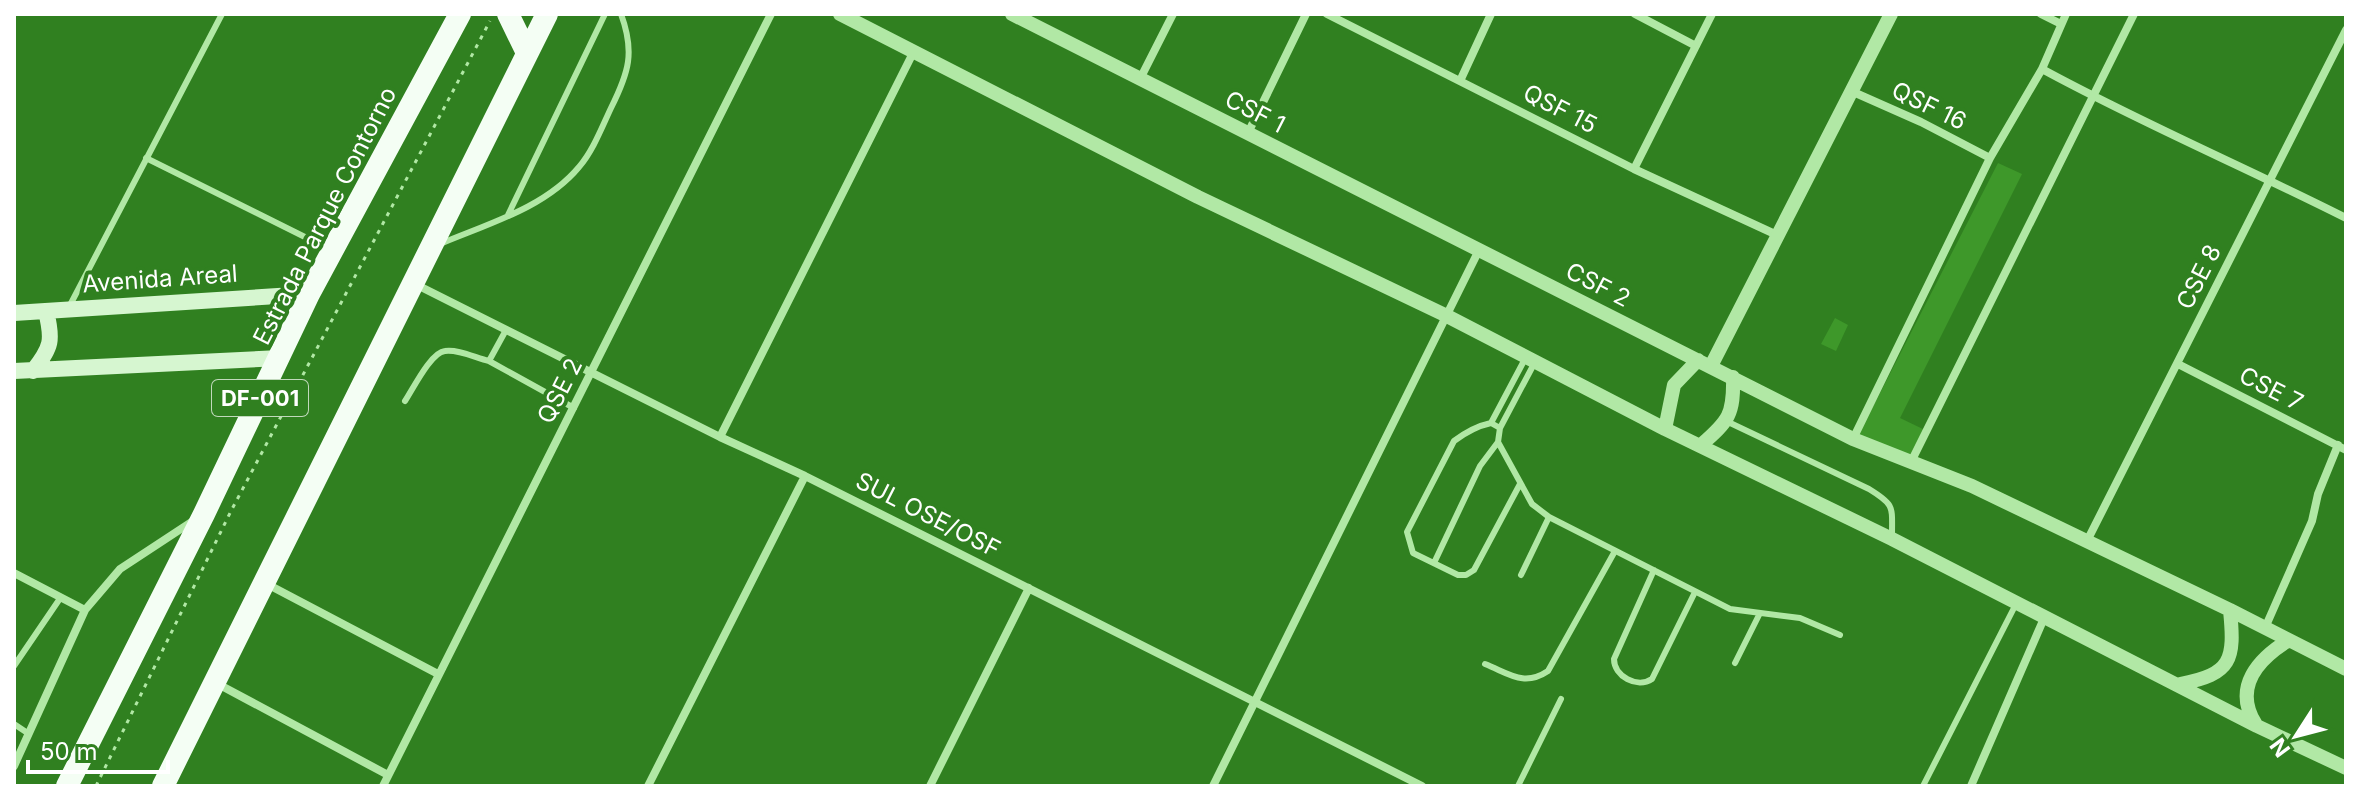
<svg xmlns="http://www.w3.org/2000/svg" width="2360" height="800" font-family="Inter,sans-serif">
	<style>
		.green { fill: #3e982a }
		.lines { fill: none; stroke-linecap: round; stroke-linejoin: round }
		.path { stroke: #b1e8a5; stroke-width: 3; stroke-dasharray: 4 6; stroke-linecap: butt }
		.service { stroke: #b1e8a5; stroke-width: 6 }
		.minor { stroke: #b1e8a5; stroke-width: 8 }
		.tertiary { stroke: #b1e8a5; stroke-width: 14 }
		.secondary { stroke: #d6f6d0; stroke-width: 16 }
		.trunk { stroke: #f4fef4; stroke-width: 22 }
		.labels { text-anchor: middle; stroke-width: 8; stroke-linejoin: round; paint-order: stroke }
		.shield { fill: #308020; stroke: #c1d9bc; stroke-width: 2 }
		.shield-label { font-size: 22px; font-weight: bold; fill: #fff }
		.street-label { font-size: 24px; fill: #fff; stroke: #308020 }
	</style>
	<rect width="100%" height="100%" fill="#308020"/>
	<path class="green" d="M1998,163L2022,174L1900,418L1927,431L1911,462L1856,440Z
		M1835,318L1848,325L1836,351L1821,344Z"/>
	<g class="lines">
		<path class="path" d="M96,786L231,511L490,21"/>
		<path class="service" d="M146,158L329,249
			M508,215L605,14
			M440,244C487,224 545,208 579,167C593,151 602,127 611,108C629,72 635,52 621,14
			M68,309L222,14
			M489,361L574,408
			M1535,362L1500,428L1498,442L1532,504L1549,517L1730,609L1800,618L1840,635
			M405,401C413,389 431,352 445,351C458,349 476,358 489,361L506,330
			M1726,421L1869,489C1895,505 1892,506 1892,536
			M1491,423L1526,357
			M1500,428L1491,423C1477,426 1466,432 1454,441L1407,532L1413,553L1458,575H1466L1474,570L1520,484
			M1434,563L1480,466L1498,442
			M1654,570L1614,659C1614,676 1637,689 1652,679L1695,592
			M1521,575L1549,517
			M1735,663L1759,615
			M1485,664C1510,674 1524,687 1548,671L1615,551
			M14,666L61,597
			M14,724L29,734
			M1518,786L1561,699
			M1923,786L2017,602"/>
		<path class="minor" d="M1327,14L1634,169L1777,235
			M1635,14L1696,46
			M2041,14L2061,24
			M2042,69C2141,123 2245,167 2346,218
			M1140,79L1173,14
			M1460,81L1491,14
			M1851,91L1921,122L1990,158
			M1248,133L1306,14
			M1634,169L1712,14
			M415,284L720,437L805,476L1422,786
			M2178,364L2346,450
			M720,437L914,51
			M1853,439L1990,158L2042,69L2066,14
			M1911,462L2134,14
			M2087,541L2346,30
			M14,573L85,610
			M265,583L438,674
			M2265,628L2312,521L2318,494L2338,445
			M216,683L388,775
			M14,766L85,610L120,569L193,521
			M383,786L771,14
			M648,786L805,476
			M930,786L1029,588
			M1213,786L1479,250
			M1971,786L2045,616"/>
		<path class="tertiary" d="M840,14L1198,197L1445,315L1665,429L1892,539L2257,726L2346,768
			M1012,14L1853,439L1972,486L2230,610L2346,669
			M1711,366L1891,14
			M1665,429L1674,385L1698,360
			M1701,445C1729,421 1734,414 1733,377
			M2180,684C2232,674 2235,660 2230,610
			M2255,723C2233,687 2258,659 2289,640"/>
		<path class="secondary" d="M14,313L309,294
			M14,371L280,358
			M33,371C52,347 53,340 46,311"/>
		<path class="trunk" d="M508,14L527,53
			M67,786L204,514L309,294L460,14
			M163,786L547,14"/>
	</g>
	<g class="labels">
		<rect class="shield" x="212" y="380" width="96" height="36" rx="6"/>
		<g class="shield-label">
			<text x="260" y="406">DF-001</text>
		</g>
		<g class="street-label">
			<text transform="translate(1929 106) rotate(26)" y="8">QSF 16</text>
			<text transform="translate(1560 109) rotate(27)" y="8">QSF 15</text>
			<text transform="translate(1255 112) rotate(27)" y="8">CSF 1</text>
			<text transform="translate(325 216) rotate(-63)" y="8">Estrada Parque Contorno</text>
			<text transform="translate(2199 277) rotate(-63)" y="8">CSE 8</text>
			<text transform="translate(160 279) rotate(-4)" y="8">Avenida Areal</text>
			<text transform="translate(1598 285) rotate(27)" y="8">CSF 2</text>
			<text transform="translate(2271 389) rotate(27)" y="8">CSE 7</text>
			<text transform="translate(560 391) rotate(-63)" y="8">QSE 2</text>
			<text transform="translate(928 515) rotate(27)" y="8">SUL OSE/OSF</text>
		</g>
	</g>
	<rect width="2360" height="800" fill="none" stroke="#ffffff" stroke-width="32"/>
	<g transform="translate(2296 736) rotate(234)" stroke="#308020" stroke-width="6" paint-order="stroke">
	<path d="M0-6L14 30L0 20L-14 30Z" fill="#ffffff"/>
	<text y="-12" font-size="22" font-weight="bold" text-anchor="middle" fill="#ffffff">N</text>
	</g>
	<path d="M28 760v12h140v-12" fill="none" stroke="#ffffff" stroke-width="4"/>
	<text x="40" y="760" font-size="24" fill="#ffffff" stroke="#308020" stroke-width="6" paint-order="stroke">50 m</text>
</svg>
